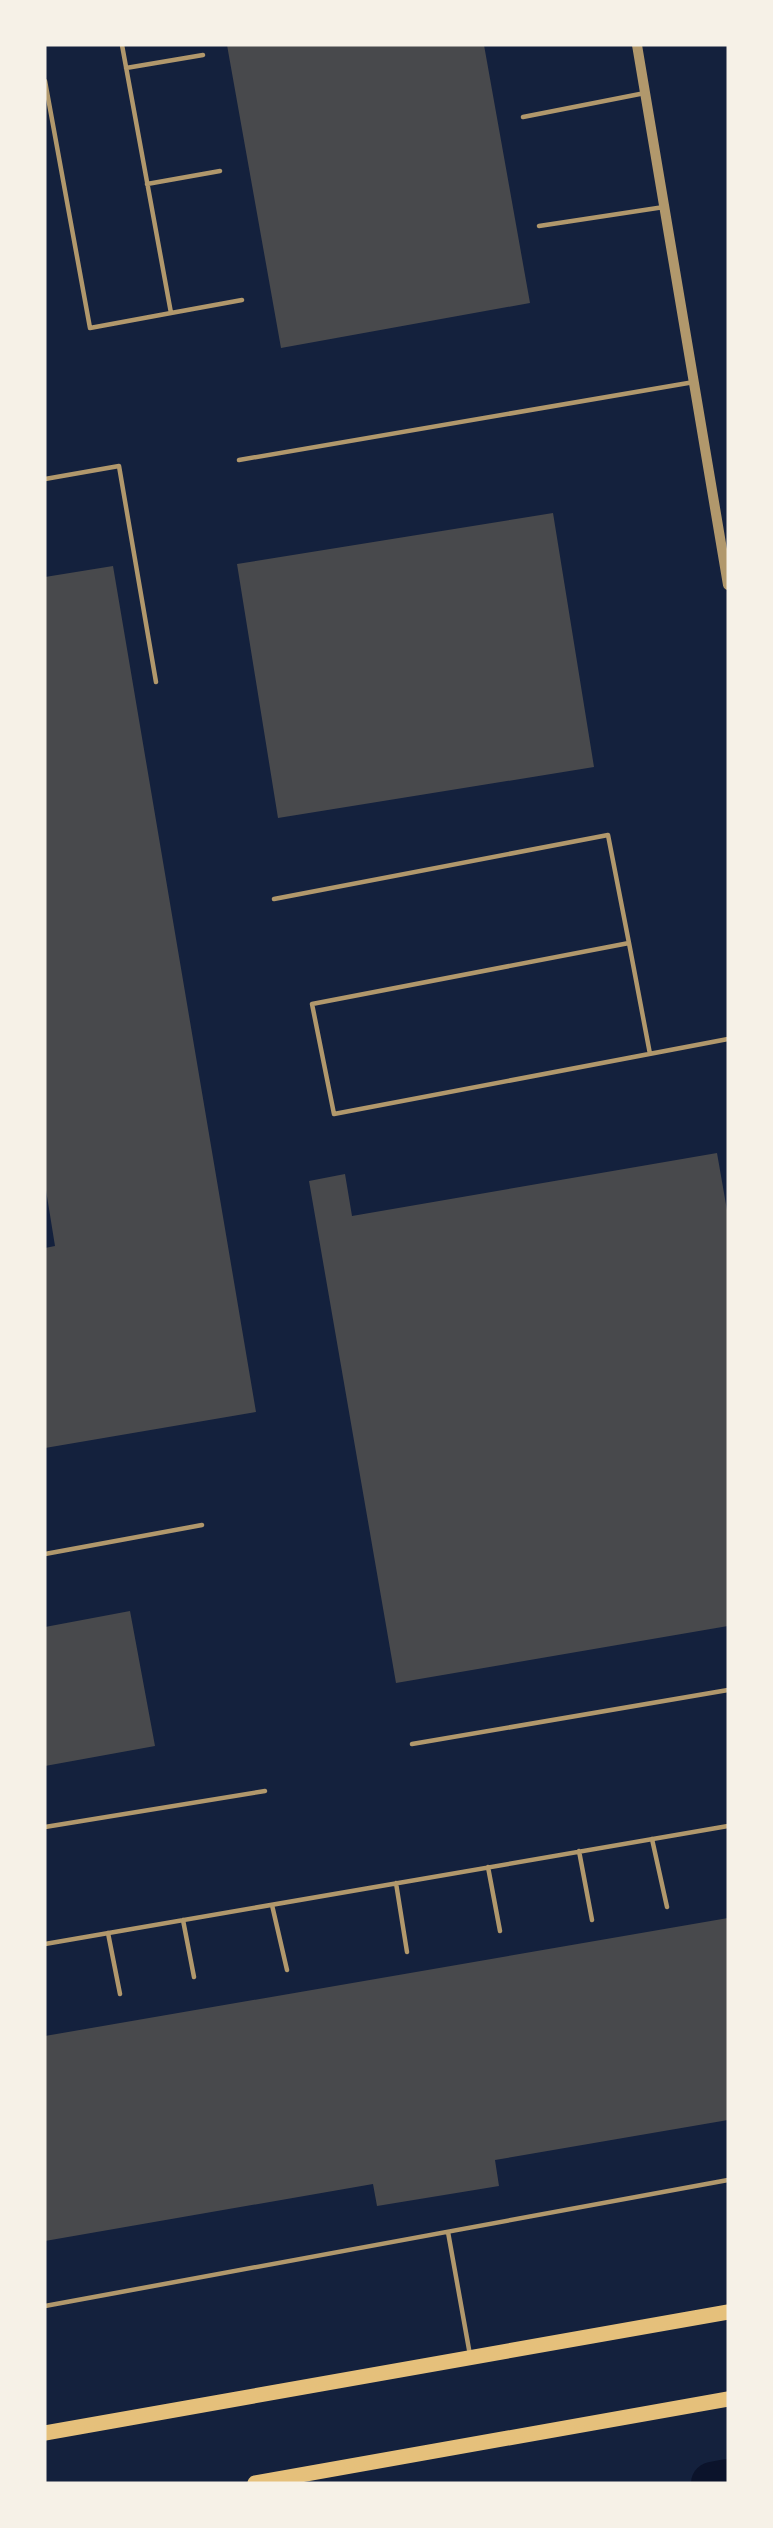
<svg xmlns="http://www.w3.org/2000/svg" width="773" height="2528" font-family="Arial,sans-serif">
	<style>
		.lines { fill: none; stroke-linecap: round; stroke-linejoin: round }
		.canal { stroke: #0b132b; stroke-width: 42 }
		.building { fill: #48494c }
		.service { stroke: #b1986c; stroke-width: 4.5 }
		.tertiary { stroke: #b1986c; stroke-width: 10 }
		.primary { stroke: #e5c07b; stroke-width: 15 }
	</style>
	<rect width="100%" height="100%" fill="#14213d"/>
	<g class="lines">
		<path class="canal" d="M712,2483L728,2480"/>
	</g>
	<path class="building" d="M227,45H484L530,303L281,348Z
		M553,513L594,767L278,818L237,564Z
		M113,566L256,1412L45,1448V1248L55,1246L45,1184V577Z
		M717,1153L728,1216V1626L396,1683L309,1181L345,1174L352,1216Z
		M130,1611L155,1746L45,1766V1627Z
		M728,1918V2120L495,2160L499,2186L377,2206L373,2184L45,2241V2036Z"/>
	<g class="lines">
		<path class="service" d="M122,45L171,313L242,300
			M126,68L203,55
			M45,81L90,328L171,313
			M523,117L645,93
			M147,184L220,171
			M539,226L664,207
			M239,460L694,382
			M45,479L119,466L156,682
			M274,899L608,835L629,943L312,1004L334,1114L728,1039
			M629,943L650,1054
			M45,1554L202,1525
			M412,1744L728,1690
			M45,1827L265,1791
			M652,1839L667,1907
			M579,1851L592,1920
			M488,1867L500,1931
			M396,1883L407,1952
			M272,1905L287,1970
			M183,1920L194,1977
			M108,1933L120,1994
			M45,1944L728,1826
			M448,2232L470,2355
			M45,2306L728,2180"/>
		<path class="tertiary" d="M637,45L728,585"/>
		<path class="primary" d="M45,2433L728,2312
			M255,2483L728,2399"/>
	</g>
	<rect width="773" height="2528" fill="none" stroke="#f6f1e7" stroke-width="93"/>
</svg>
